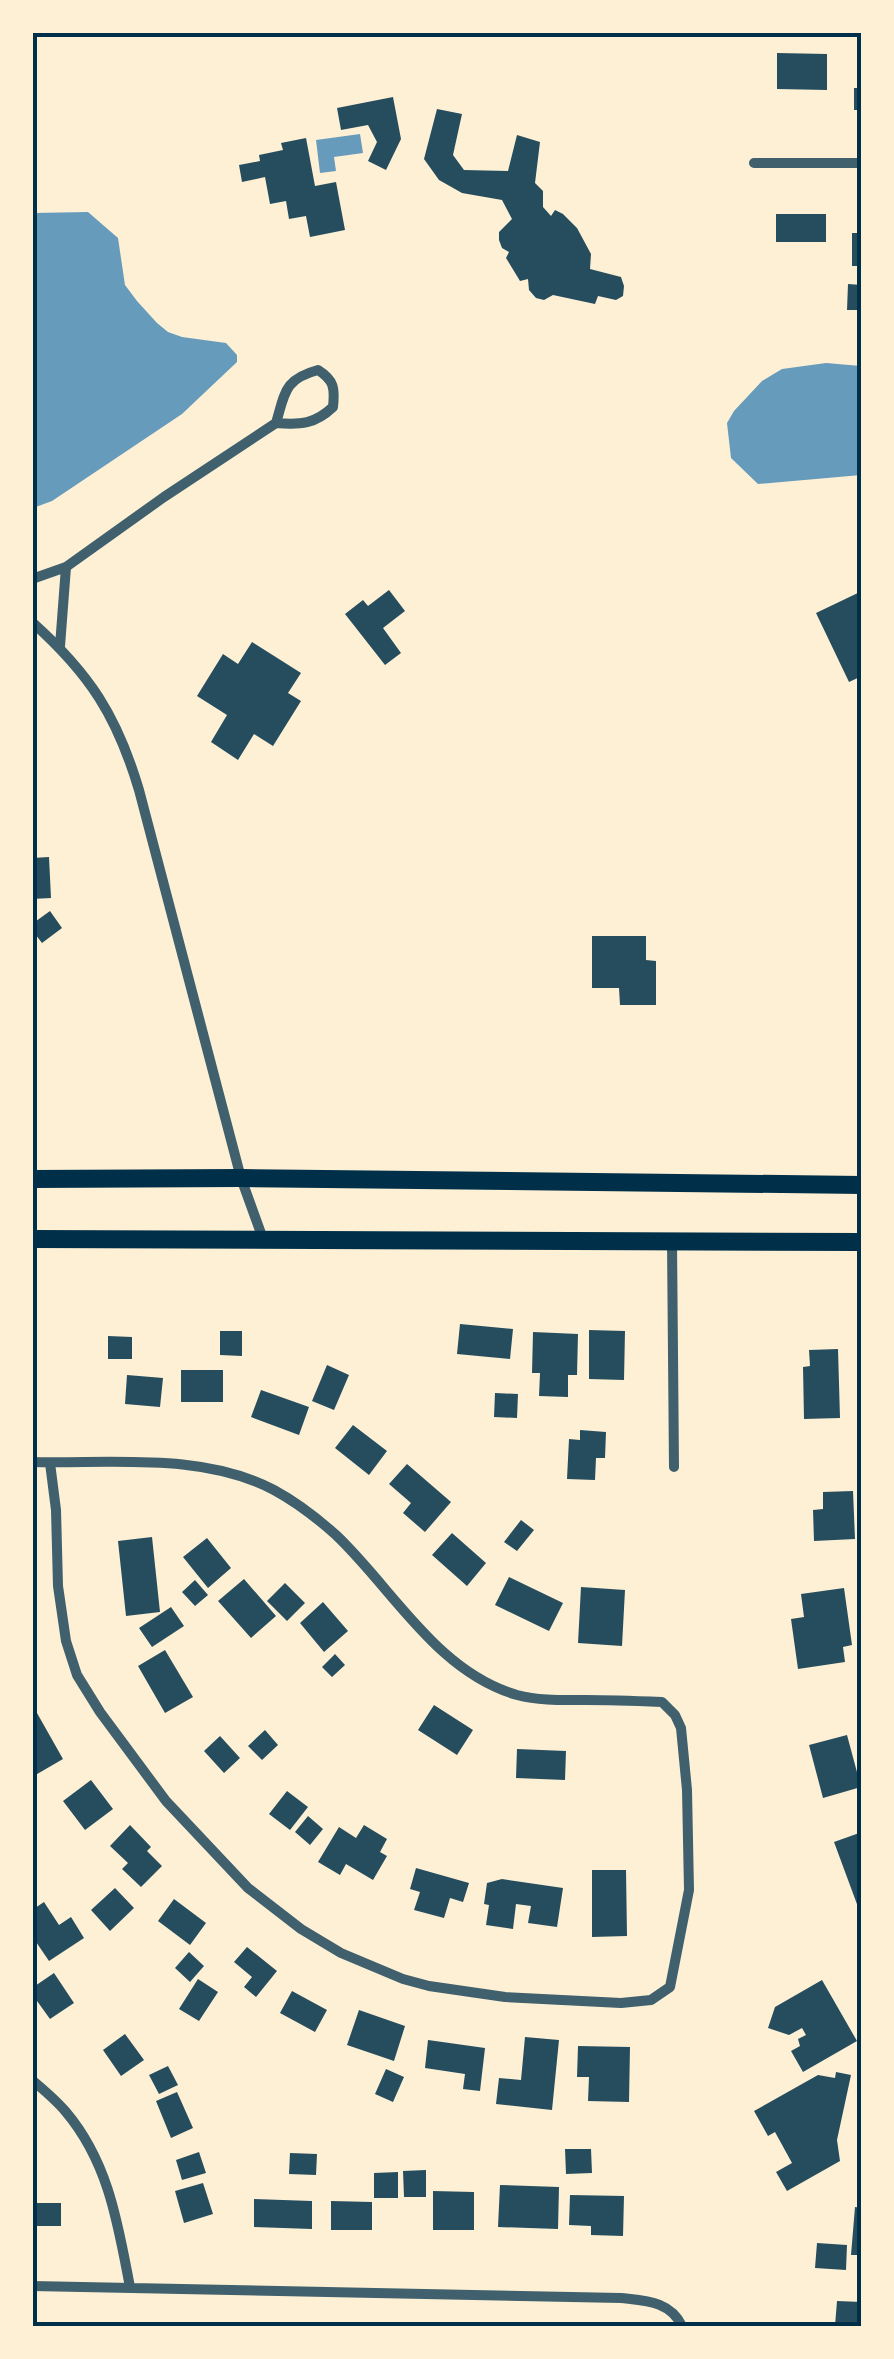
<svg xmlns="http://www.w3.org/2000/svg" width="894" height="2359" font-family="'Sofia Sans Condensed',sans-serif">
	<style>
		.water { fill: #669bbc }
		.building { fill: #264d5e }
		.lines { fill: none; stroke-linecap: round; stroke-linejoin: round }
		.minor { stroke: #3f606c; stroke-width: 10 }
		.primary { stroke: #003049; stroke-width: 18 }
		.neatline { fill: none; stroke: #003049; stroke-width: 4 }
	</style>
	<rect width="100%" height="100%" fill="#fdf0d5"/>
	<path class="water" d="M360,134L363,153L334,157L336,171L320,173L316,140Z
		M88,212L118,238L125,285L137,301L157,323L168,332L182,337L226,343L237,355V362L182,414L52,501L33,508V213Z
		M826,363L861,366V475L758,484L731,458L727,423L734,411L762,381L782,369Z"/>
	<path class="building" d="M777,53L827,54V90L777,89Z
		M854,88H862V110H854Z
		M393,97L401,139L386,170L368,161L377,142L368,125L341,130L337,108Z
		M437,109L462,114L453,155L464,170L508,171L517,135L540,142L535,183L543,191V207L551,216L555,210L563,214L577,228L591,254L590,269L621,277L624,286L623,296L616,300L598,296L595,304L553,295L544,300L536,298L529,290L528,279L520,281L506,258L509,252L502,248L499,240V232L512,219L502,200L462,193L439,180L424,159Z
		M306,138L315,186L336,182L345,230L310,237L306,216L289,219L286,201L270,204L265,177L242,182L239,165L260,161L259,155L283,150L281,143Z
		M776,214H826V242H776Z
		M852,233H862V266H852Z
		M848,284L862,285V310H847Z
		M389,590L405,611L383,628L401,653L385,665L345,614L363,600L368,606Z
		M862,591V676L849,682L816,613Z
		M252,642L301,673L288,693L301,701L273,746L254,734L238,760L211,742L227,715L197,696L223,654L238,664Z
		M49,857L51,898L32,899V858Z
		M50,911L62,928L42,943L32,930V924Z
		M592,936H646V960L656,961V1005H620L619,988H592Z
		M460,1324L513,1329L510,1359L457,1354Z
		M589,1330L625,1331L624,1380L589,1379Z
		M220,1331H242V1356L220,1355Z
		M533,1332L578,1334L577,1375H568V1397L539,1396L540,1373H532Z
		M108,1336L132,1337V1359H108Z
		M838,1349L840,1418L804,1419L803,1367L810,1366L809,1350Z
		M327,1365L349,1375L334,1410L312,1401Z
		M181,1370H223V1402H181Z
		M127,1375L163,1378L160,1407L125,1404Z
		M261,1390L309,1407L299,1435L251,1417Z
		M495,1393L518,1394L517,1418L494,1417Z
		M353,1425L387,1451L369,1475L335,1448Z
		M580,1430L606,1432L605,1458H596L595,1480L567,1479L569,1439L580,1440Z
		M407,1464L451,1502L425,1532L403,1513L411,1503L389,1484Z
		M853,1491L855,1539L814,1541L813,1510L823,1509V1492Z
		M521,1520L534,1530L517,1551L504,1542Z
		M452,1533L486,1563L467,1586L432,1555Z
		M152,1537L160,1612L126,1616L118,1541Z
		M207,1538L231,1568L208,1588L183,1557Z
		M509,1577L563,1603L549,1631L495,1605Z
		M244,1579L276,1616L251,1638L218,1601Z
		M195,1580L208,1595L195,1606L182,1592Z
		M285,1583L305,1603L287,1621L267,1601Z
		M581,1587L625,1590L622,1646L578,1643Z
		M844,1588L852,1645L843,1647L845,1662L798,1669L791,1619L804,1617L801,1594Z
		M323,1602L348,1631L324,1652L300,1623Z
		M171,1607L184,1626L152,1647L139,1628Z
		M165,1650L193,1697L165,1713L138,1666Z
		M335,1654L345,1665L332,1677L322,1667Z
		M434,1705L473,1730L457,1755L418,1730Z
		M37,1713L63,1759L32,1777V1715Z
		M265,1730L278,1745L262,1760L248,1746Z
		M847,1735L861,1787L823,1798L809,1745Z
		M220,1736L240,1758L224,1773L204,1751Z
		M517,1749L566,1751L565,1780L516,1778Z
		M91,1780L113,1809L85,1830L63,1801Z
		M287,1791L308,1807L290,1830L269,1814Z
		M308,1816L323,1829L310,1845L295,1832Z
		M130,1825L151,1847L147,1851L162,1866L141,1887L122,1869L128,1863L110,1846Z
		M364,1825L387,1839L380,1852L387,1856L373,1880L346,1864L340,1875L318,1862L339,1827L356,1838Z
		M862,1832V1915H861L834,1842Z
		M416,1868L469,1883L463,1902L450,1898L444,1918L414,1910L420,1892L410,1889Z
		M592,1870H626L627,1936L592,1937Z
		M502,1879L563,1888L557,1927L528,1923L531,1906L516,1904L513,1929L486,1925L489,1905L484,1904L487,1883Z
		M115,1888L134,1908L110,1931L91,1910Z
		M174,1899L206,1923L190,1945L158,1921Z
		M44,1902L59,1925L71,1917L84,1938L49,1961L32,1936V1910Z
		M247,1947L277,1971L256,1997L244,1987L252,1977L234,1962Z
		M189,1952L204,1966L190,1982L175,1968Z
		M54,1973L74,2003L50,2019L32,1994V1988Z
		M198,1979L218,1992L199,2021L179,2009Z
		M822,1980L857,2041L803,2072L791,2051L800,2046L798,2039L806,2035L802,2028L789,2035L768,2028L775,2007Z
		M292,1991L327,2010L315,2032L280,2013Z
		M359,2010L405,2026L394,2061L347,2045Z
		M125,2034L144,2060L121,2076L103,2050Z
		M525,2037L559,2040L552,2110L496,2104L499,2078L521,2080Z
		M428,2040L485,2048L480,2091L463,2089L465,2074L425,2068Z
		M578,2046L630,2047L629,2102L588,2101L589,2077H577Z
		M168,2066L178,2085L159,2094L149,2075Z
		M386,2069L404,2077L393,2102L375,2094Z
		M836,2072L851,2075L837,2140L840,2161L787,2191L776,2172L792,2163L775,2132L768,2136L754,2111L818,2075L835,2078Z
		M177,2092L193,2128L171,2138L156,2101Z
		M565,2149H591L592,2173L566,2174Z
		M199,2152L206,2173L182,2180L176,2160Z
		M290,2153L317,2154L316,2175L289,2174Z
		M426,2170V2197H404L403,2171Z
		M398,2172V2198H374V2173Z
		M203,2183L213,2214L184,2223L175,2191Z
		M500,2185L559,2187L558,2229L498,2227Z
		M433,2191L474,2192V2230H433Z
		M570,2195L624,2196L623,2236L591,2235V2226L569,2225Z
		M254,2199L312,2201V2229L254,2227Z
		M331,2201L372,2202V2230H331Z
		M34,2203H61V2226H34Z
		M855,2207L862,2208V2255H851Z
		M817,2243L847,2245L846,2270L815,2268Z
		M837,2301L862,2302V2326H835Z"/>
	<g class="lines">
		<path class="minor" d="M754,163H862
			M32,579L66,567L164,497L276,423C301,425 315,424 333,407C335,388 334,380 318,370C284,379 285,393 276,423
			M32,622C90,674 117,716 139,790L241,1178L263,1239
			M60,646L66,567
			M672,1241L674,1467
			M32,1462C111,1464 202,1452 274,1490C296,1502 317,1518 336,1535C393,1589 437,1672 517,1695C540,1701 563,1700 586,1700C611,1700 637,1701 662,1702L675,1715L681,1728L687,1790L689,1890L670,1987L651,2000L621,2003L505,1997L429,1986L403,1979L341,1953L301,1929L248,1888L166,1801L100,1712L77,1675L66,1641L58,1586L56,1510L50,1463
			M32,2080C44,2090 56,2100 66,2112C109,2163 118,2225 130,2287
			M32,2286L621,2298C646,2301 670,2301 682,2326"/>
		<path class="primary" d="M32,1179L241,1178L862,1185
			M32,1239L862,1242"/>
	</g>
	<rect width="894" height="2359" fill="none" stroke="#fdf0d5" stroke-width="70"/>
	<rect x="35" y="35" width="824" height="2289" class="neatline"/>
</svg>
